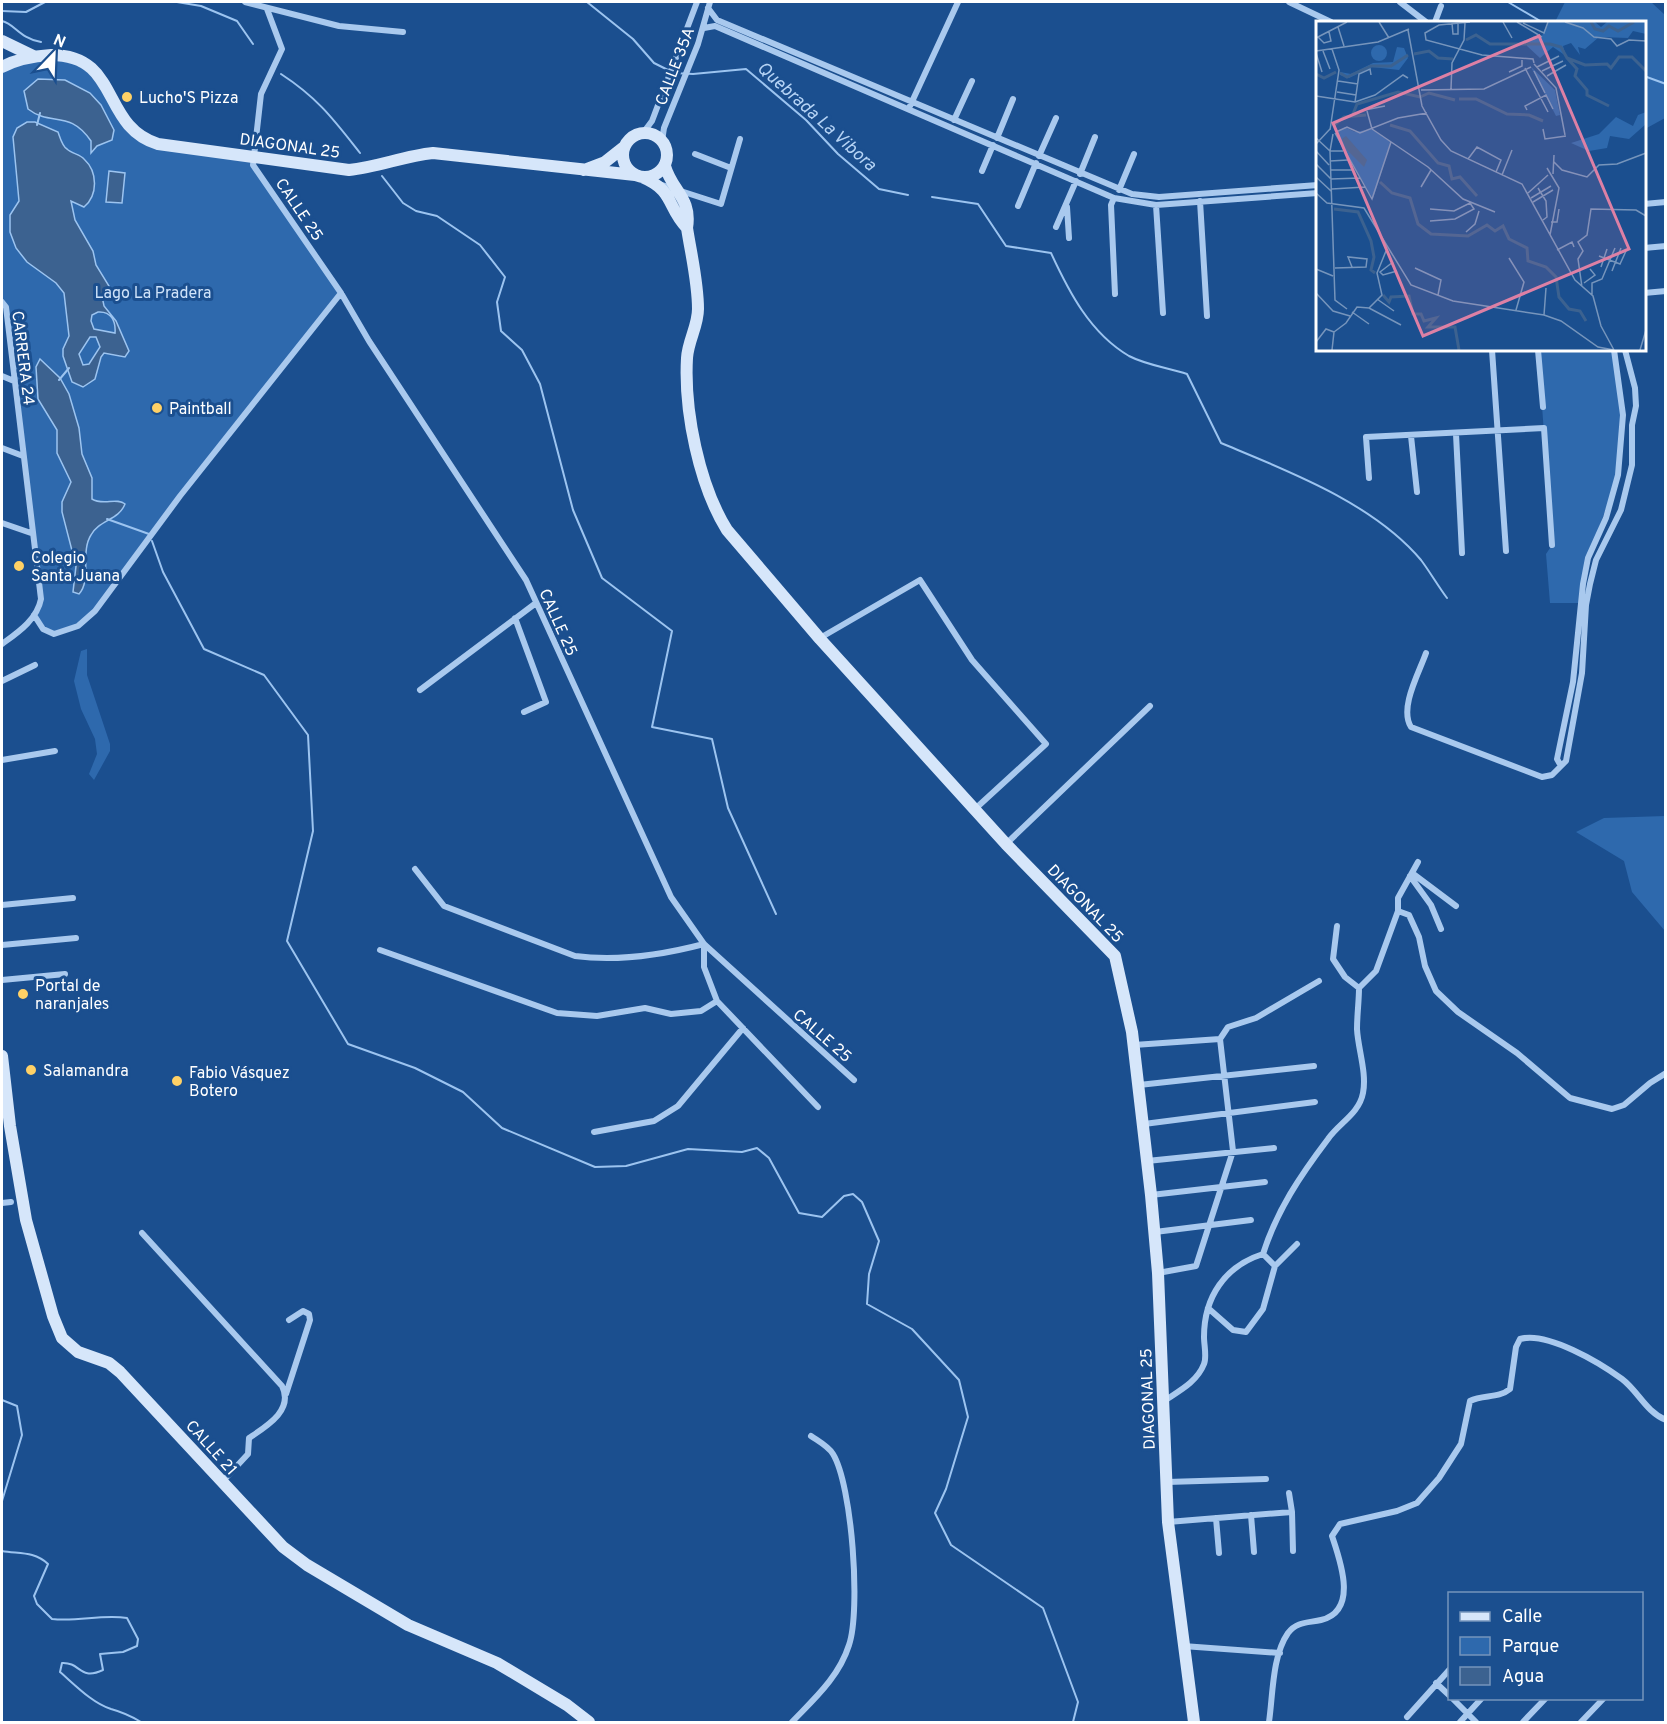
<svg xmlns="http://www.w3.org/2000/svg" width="1667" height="1724" font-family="Overpass,sans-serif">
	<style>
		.green { fill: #2e69ad }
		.water { fill: #3c6290; stroke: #9cc4f0; stroke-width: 1.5; fill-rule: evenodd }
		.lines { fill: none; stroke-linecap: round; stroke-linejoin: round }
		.stream { stroke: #9cc4f0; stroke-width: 2 }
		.street { stroke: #a9c9ee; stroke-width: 6 }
		.secondary { stroke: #d6e6fa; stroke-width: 12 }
		.poi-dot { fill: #ffd166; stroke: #1b4f8f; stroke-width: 2 }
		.labels { text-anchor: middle; stroke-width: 6; stroke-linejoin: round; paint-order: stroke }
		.street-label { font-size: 16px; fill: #fff; stroke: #1b4f8f }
		.poi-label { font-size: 16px; fill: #fff; stroke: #1b4f8f; text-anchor: start }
		.park-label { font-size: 16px; fill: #cfe3fa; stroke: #1b4f8f }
		.water-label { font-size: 18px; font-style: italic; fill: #b5d3f5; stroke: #1b4f8f }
		.inset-river { fill: none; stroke: #3c6290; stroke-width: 3 }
		.inset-road { fill: none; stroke: #7695bc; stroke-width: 1.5 }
		.view { fill: #dd80a5; fill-opacity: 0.15; stroke: #dd80a5; stroke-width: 3 }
		.inset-edge { fill: none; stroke: #fff; stroke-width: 3 }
	</style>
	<rect width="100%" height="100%" fill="#1b4f8f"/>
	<path class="green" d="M1565,2H1651L1665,15V118L1645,129L1644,22H1555Z
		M78,60L140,138L252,157L254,165L341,293L180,496L95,611L78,626L48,633L34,615L39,606L6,307L2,302V67L15,61Z
		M1538,350H1614L1622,403L1618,475L1588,558L1580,603H1550L1546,554L1552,545Z
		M87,649V675L110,744V751L94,780L89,774L97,754L95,739L81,709L74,681L81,651Z
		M1665,816H1666L1665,931L1632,892L1624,861L1576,832L1604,818Z"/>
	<path class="water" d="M38,79L65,80L90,93L101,105L114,130L112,140L97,146L91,153V141C69,109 51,127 28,109L24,91Z
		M27,122H35L58,132C60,137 62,146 67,149C72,154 80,154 84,159C98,172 98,195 84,207L71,201L75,220L93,251L96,265L109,286L103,301L104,306L116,321L129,351L125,357L104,353L101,357L95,379L83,387L72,382L63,356V349L69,336L64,293L56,283L27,262L16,248L10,232V215L19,201L13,137L17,128ZM98,312C111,311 116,321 115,333L94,329L91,321L92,315ZM90,337H96L100,347L89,364L83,365L79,354Z
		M109,171L125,173L122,203L106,202Z
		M40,359L60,378L69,394L79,428L82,454L92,478V499C103,506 117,497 125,504C119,520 99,520 91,535C80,552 92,580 79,594L73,592L76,566L62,512V502L71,482L57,453V430L38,399L36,367Z"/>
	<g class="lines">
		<path class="stream" d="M177,2L201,6L237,21L253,44
			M587,2L633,39L654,63L674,73L693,74L746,69L806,120L838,154L879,189L908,195
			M1508,2L1542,22
			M2,11L26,12L45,2
			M2,21C15,24 19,38 41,42
			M281,74C318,98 334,120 360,153
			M1644,76L1666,84
			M37,125L40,113
			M382,176L403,203L416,211L437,216L480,245L505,277L497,302L501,331L522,350L540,384L573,510L602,578L672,631L652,727L712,739L728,808L776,914
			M932,197L978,204L1006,246L1051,253C1069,292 1090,333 1129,356C1146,365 1169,368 1187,374L1221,443C1288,471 1373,503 1421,560C1430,572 1438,586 1447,598
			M59,380L69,368
			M107,519L149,534
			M152,541L163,572L204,649L264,675L308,735L313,831L287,941L348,1044L415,1068L463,1092L502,1128L595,1167L626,1166L688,1149L742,1152L757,1148L769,1158L799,1213L822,1217L844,1196L853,1194L862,1202L879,1241L869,1274L867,1304L912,1329L959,1380L968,1417L946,1489L935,1513L951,1545L1043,1608L1078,1702L1073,1722
			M2,1400L17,1406L22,1435L2,1501
			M2,1551C19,1554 34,1551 48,1564L34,1596L37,1604L52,1619C78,1622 102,1614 127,1618L138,1639L137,1646L123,1652L100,1654L103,1670C79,1681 81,1662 62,1663L60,1672C74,1684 92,1703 111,1709C122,1712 131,1716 141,1722"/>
		<path class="street" d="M245,2L339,26L403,32
			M1289,2L1331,22
			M1400,2L1426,22
			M708,8L717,20L1132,194L1159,197L1318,185
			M267,9L282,49L261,94L253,165L341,293L369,341L526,580L671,897L704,944L854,1080
			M1435,22L1441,6
			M704,28L715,26L1114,198L1156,205L1318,193
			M910,106L958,2
			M954,120L972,81
			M643,133L652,121L697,2
			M997,138L1013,99
			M662,141L664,128L698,44L710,2
			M695,154L731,168
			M1039,156L1056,118
			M982,171L993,145
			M1080,174L1095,137
			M659,184L721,204L740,139
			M1119,190L1134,154
			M1114,198L1111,205L1115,294
			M1200,201L1207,316
			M1644,204L1666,202
			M1156,205L1163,313
			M1018,206L1036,163
			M1067,207L1069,238
			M1056,227L1076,181
			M1644,248L1666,246
			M1644,293L1666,291
			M2,302L6,307L41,599C37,620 17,633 2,644
			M1492,350L1506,551
			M1538,350L1543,407
			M1614,350L1623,415L1618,475L1606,518L1588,558L1583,584L1573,682L1557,759L1561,766L1566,761L1582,673L1586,605L1590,584L1596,560L1621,510L1632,465V425L1636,406L1635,388L1625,350
			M2,376L14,381
			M1456,434L1462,553
			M1411,436L1417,492
			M2,448L23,456
			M1369,478L1366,437L1544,428L1552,545
			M2,523L31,533
			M34,615L43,629L54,634L78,626L95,611L180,496L341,293
			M515,618L546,702L524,712
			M820,638L920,580L972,660L1046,744L975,809
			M1426,653C1419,673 1399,708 1411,727L1542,777L1552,775L1561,766
			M2,681L35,665
			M420,690L536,603
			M2,760L55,751
			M1006,844L1150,706
			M1412,873L1456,906
			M1410,876L1431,905L1441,929
			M2,905L73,898
			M1398,911L1409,915L1419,937L1425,966L1436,991L1458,1012L1517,1053L1570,1098L1612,1109L1624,1105L1650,1083L1666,1073
			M1337,926L1333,959L1345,977L1359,988
			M2,945L76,938
			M380,950L557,1013L597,1016L645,1008L671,1014L701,1011L717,1001L704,967V944C662,955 619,962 575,956L444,906L415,869
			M2,980L65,974
			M717,1001L818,1107
			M1134,1045L1220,1039L1228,1027L1256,1018L1319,981
			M1139,1085L1314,1066
			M1144,1124L1315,1102
			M594,1132L654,1121L678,1106L743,1028
			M1147,1161L1274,1148
			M1151,1195L1265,1182
			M2,1203L11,1202
			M1155,1232L1251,1220
			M142,1233L282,1386C294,1410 267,1426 249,1438L248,1454L222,1482
			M1263,1254L1275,1266
			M1158,1273L1196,1266L1233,1151L1220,1039
			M1208,1308L1233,1330L1246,1332L1263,1309L1275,1266L1297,1244
			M286,1394L310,1320L309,1314L303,1311L289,1320
			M1164,1401C1179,1391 1197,1382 1204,1364C1207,1357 1204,1345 1204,1337C1204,1297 1225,1266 1263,1254C1277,1210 1300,1176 1328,1139C1339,1123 1359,1114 1363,1093C1367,1073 1358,1049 1357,1029C1357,1015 1359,1001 1359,988L1376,971L1398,911V898L1418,862
			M1167,1482L1266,1479
			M1289,1493L1292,1512
			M1251,1515L1254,1552
			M1216,1518L1219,1553
			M1168,1522L1292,1512L1293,1551
			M1183,1646L1280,1653
			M1436,1683L1450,1696
			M1452,1698L1476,1722
			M1407,1717L1450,1669
			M792,1722C814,1699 839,1677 849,1645C861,1610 852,1485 833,1454C828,1446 818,1441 811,1436
			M1269,1722C1273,1695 1272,1656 1288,1633C1297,1621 1309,1623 1321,1620C1359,1611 1340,1560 1332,1536L1340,1524L1397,1511L1417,1503L1439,1478L1461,1444L1470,1401C1483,1394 1498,1399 1510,1389L1516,1347L1520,1339C1547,1331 1600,1363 1622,1379C1638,1391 1646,1412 1666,1420
			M1460,1722L1482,1698
			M1523,1722L1546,1698
			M1581,1722L1604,1698"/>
		<path class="secondary" d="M2,41L33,56
			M2,67C17,59 33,56 51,55C121,55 100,126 158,144L349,170C378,167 404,156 433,153L635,175
			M623 155a22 22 0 1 1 44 0a22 22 0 1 1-44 0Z
			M665,166C672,191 692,198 687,228C691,254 698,282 698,309C698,326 688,341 687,358C684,411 699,485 727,530L820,639L1006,844L1115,956L1132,1032L1151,1195L1158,1273L1168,1522L1194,1722
			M584,170L605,162L624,147
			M642,177C675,191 666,206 687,228
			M2,1056L10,1126L26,1220L53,1316L62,1338L78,1352L109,1363L120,1372L283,1547L307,1565L408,1625L497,1663L567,1705L589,1722"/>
	</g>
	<g class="poi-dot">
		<circle cx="127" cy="97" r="6"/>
		<circle cx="157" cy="408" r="6"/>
		<circle cx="19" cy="566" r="6"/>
		<circle cx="23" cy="994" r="6"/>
		<circle cx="31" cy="1070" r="6"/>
		<circle cx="177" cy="1081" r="6"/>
	</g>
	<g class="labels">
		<g class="street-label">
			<text transform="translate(674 66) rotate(-69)" y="6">CALLE 35A</text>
			<text transform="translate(290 145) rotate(8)" y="6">DIAGONAL 25</text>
			<text transform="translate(300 209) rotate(56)" y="6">CALLE 25</text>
			<text transform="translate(24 358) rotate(83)" y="6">CARRERA 24</text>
			<text transform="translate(559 622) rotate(66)" y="6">CALLE 25</text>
			<text transform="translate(1086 903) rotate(46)" y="6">DIAGONAL 25</text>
			<text transform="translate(823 1035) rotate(41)" y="6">CALLE 25</text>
			<text transform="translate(1147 1399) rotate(-92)" y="6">DIAGONAL 25</text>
			<text transform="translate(212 1447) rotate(48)" y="6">CALLE 21</text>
		</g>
		<g class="poi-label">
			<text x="139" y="103">Lucho'S Pizza</text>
			<text x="169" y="414">Paintball</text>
			<text x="31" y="563">Colegio<tspan x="31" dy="18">Santa Juana</tspan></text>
			<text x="35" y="991">Portal de<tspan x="35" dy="18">naranjales</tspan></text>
			<text x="43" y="1076">Salamandra</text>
			<text x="189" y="1078">Fabio Vásquez<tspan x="189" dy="18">Botero</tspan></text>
		</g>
		<g class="park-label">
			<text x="153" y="298">Lago La Pradera</text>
		</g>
		<g class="water-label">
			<text transform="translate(817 116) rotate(42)" y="6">Quebrada La Vibora</text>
		</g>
	</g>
	<g transform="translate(1316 21)">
		<rect width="330" height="330" fill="#1b4f8f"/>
		<path d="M232,1H279L285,6L291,1H330V13L317,10L312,17L283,16L269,28L262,26L264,34L255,22L247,25L250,35L237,26L224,37L211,25V19L218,15L225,17ZM55 32a8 8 0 1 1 16 0a8 8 0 1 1-16 0ZM81,26L88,27L92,37L83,49L56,46L33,57L24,54V51L35,53L57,42L77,41ZM215,46L239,69L244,94L240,95ZM330,91V103L313,118L294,115L291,127L273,130L255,122L283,113L300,96L317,105L322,94ZM29,106L39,111L56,108L75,121L57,178L19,112Z" fill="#2e69ad"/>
		<path d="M30,115L51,139L48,146L30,128L26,118Z" fill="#3c6290"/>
		<path class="inset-river" d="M275,1L279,8L287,10L293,5L302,10L318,1M150,19L160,14L174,23H234L245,26L251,37L269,44L291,43L295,47L303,36H316L330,50M98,33L113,30L122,37L137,38M251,37L261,48L259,55L271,69V74L293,85M24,52L31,56L55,45H75L92,34M0,53L8,57L20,51M143,78H160L191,93L213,94L227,100M37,93L41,83L82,71L104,76L113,72L139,79M74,104L94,110L122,142L133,145L136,158L144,156L161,175M17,105L28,96L50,94M64,161L76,172L94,177L102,203L115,213L152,215L171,204L179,210L187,205L193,218L211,227L212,240L230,246L240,256L243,276L253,288L264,290L270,300M18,188L42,191L55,220L58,236L55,249L59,252M67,274L73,281L75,276L93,275L97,293H105L108,300L120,297L112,306H139L143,329"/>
		<path class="inset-road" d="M63,1L73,17M154,1L123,4L109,12L110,19L166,34L217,38L218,42M187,1L196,17M201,1L226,16M249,1L267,7L278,16L295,18L301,25L313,19L330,20M136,2L137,13H142V3M207,2L228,12L232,1M22,6L28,25M92,9L106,85L125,119L135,130L206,163L259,259L277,275L285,305L298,329M2,16L8,22L15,20L13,11M0,17L31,1M0,30L62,21L93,8M7,30L14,48M0,32L6,51M218,43L240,67L249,114M221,46L243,35M209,47L232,91M218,50L229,72M226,50L247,40M193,51L206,45V39M231,55L250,44M22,60L42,63M135,68L136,42L148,19L149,2M105,69L168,68L215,46M21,71L40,74M0,75L39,81L59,74L87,54L92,57M39,81L43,53L54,48L55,54M211,89L209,85L230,74L237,88M44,90L69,85M51,90L56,108M56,108L112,146L147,178L179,191M227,108L229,118L250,115M14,109L23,49L16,28M20,111L31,106L44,112L82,97L111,92M19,112L56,178L75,121M17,113L14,130L19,279L31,288M0,117L14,130H27M0,123L14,108M0,130L13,144M152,138L161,126L185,139L180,151M14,140L32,139M238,141L246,149L271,156L283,144L301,143L330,132M0,143L15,158L44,157M231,147L243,167L234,214M15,149H38M237,153L238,134M186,154L196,129M0,156L15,170M105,166L115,149M222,167L230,180L231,196L227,199M16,168L49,166M0,172L11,182L48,187L95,264L137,280L228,294L245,300L282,326L298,329M212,172L232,154M215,177L235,165M217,181L237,169M114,200L139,198L158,188L154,182L138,190L114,188M235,201H241L243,188M150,211L159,203L163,190M241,229L256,221L258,226M283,235L304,243L310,230M193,237L208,261L200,289M77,241L64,251L67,254L81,250M285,246L291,228M19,247L50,246L51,238L32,236L36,246M99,247L125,259L122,274M0,248L17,255M296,250L305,227M268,262L279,254L274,248M266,266L262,238L267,230L262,221L271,214L275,188L320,189L330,195M0,272L17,290L34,295M276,274V262L286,258L299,227M61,278L78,290M53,287L85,304M36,291L53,303M228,294L230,267M18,311L30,302L41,286L53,287L66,274L61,252L70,230M0,321L10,308L18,311M16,329L18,311M324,329L330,309"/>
		<path class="view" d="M223,15L313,228L107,315L17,102Z"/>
		<rect width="330" height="330" class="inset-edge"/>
	</g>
	<rect width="1667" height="1724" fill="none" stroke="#ffffff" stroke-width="6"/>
	<rect x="1448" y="1592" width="195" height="108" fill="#1b4f8f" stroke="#7695bc" stroke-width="1.5"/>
	<rect x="1460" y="1612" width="30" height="9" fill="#d6e6fa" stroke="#7695bc" stroke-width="1.5"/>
	<text x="1502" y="1622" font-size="18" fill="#ffffff">Calle</text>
	<rect x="1460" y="1637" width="30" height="18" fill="#2e69ad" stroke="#7695bc" stroke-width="1.5"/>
	<text x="1502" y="1652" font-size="18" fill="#ffffff">Parque</text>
	<rect x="1460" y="1667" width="30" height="18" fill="#3c6290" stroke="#7695bc" stroke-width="1.5"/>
	<text x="1502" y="1682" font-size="18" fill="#ffffff">Agua</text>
	<g transform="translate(54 54) rotate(23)" stroke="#1b4f8f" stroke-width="4.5" paint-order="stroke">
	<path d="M0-4.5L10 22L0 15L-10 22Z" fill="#ffffff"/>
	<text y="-9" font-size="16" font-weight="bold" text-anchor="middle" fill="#ffffff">N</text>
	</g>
</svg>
